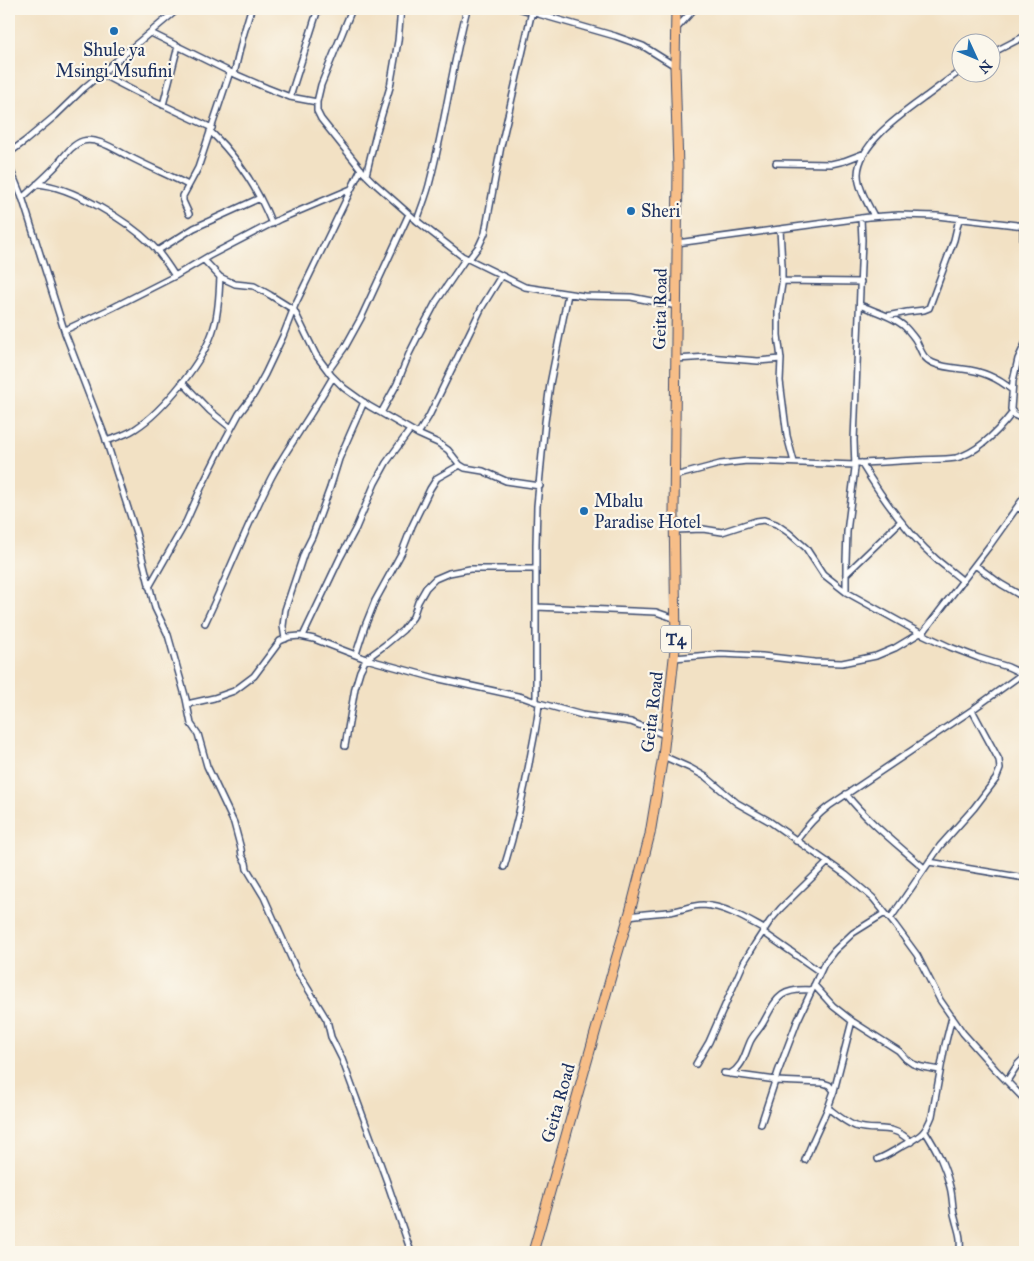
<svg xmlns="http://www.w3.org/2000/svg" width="1034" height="1261" font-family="'IM FELL Great Primer',serif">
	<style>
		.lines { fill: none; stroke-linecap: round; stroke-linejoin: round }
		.street-casing { stroke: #3b4a6d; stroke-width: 8 }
		.highway-casing { stroke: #3b4a6d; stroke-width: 11 }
		.street { stroke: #fff; stroke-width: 5 }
		.highway { stroke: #f7be88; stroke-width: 9 }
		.poi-dot { fill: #1f6fb2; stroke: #fbf7ec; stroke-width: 2 }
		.labels { text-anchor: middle; stroke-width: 4.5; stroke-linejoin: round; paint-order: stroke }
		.shield { fill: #fbf7ec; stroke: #5e6b89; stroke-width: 1 }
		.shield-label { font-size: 16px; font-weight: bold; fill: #1b2f5e }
		.poi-label { font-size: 18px; fill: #1b2f5e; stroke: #fbf7ec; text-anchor: start }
		.street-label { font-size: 18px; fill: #1b2f5e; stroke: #fbf7ec }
	</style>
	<rect width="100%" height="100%" fill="#fbf7ec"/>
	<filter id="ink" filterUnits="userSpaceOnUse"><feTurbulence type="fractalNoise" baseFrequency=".02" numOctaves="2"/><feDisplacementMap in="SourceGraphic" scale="10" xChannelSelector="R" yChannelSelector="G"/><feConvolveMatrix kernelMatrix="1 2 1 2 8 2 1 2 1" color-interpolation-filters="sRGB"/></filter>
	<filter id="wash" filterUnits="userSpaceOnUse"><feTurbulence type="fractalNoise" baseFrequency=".0096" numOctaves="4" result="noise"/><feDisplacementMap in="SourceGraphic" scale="20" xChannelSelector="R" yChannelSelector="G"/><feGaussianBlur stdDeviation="1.12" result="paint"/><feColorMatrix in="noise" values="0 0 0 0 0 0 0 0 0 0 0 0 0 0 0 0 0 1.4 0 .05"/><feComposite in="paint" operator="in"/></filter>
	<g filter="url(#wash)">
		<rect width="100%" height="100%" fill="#f2e1c4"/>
	</g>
	<g filter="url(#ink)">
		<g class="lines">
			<defs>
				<path id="street" d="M352,9L321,85L317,102V111L321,119L364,173L373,182L417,221L462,256L525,287L584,296L631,297L677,306
					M521,9L615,36L643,46L675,66
					M676,29L694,9
					M151,33L230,72L267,88L290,97L317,102
					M992,53L1025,36
					M101,74L136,92L212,128
					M234,74L243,36L251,9
					M290,97L318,9
					M163,105L178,46
					M210,131C237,157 258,189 272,224
					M9,153L25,141L55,116L84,88L178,9
					M776,163L831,164L844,161L865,153
					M9,166L23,200L65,333L104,434L136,533L155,608L168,635L186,699L191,724L198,734L207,766L234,823L241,849L242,856L246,863L247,869L264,897L296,969L327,1020L331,1037L342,1059L387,1182L411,1252
					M366,175L376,134L390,87L398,41L401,9
					M37,184C71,186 128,221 152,245C161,254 168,265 175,276
					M22,198C32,189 43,179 53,169C62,160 70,145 83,141C98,137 117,151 130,157C149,167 169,175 188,185
					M189,214L183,201V196L198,168L230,72
					M874,216C868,204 858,188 858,174C859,142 905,112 928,95C939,87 950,78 962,70
					M417,221C421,208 427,195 430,181C445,124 452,66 467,9
					M1023,225V275L1025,292
					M780,229L782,265V284L778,309V335L781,359L780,381L787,436L794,462
					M677,243L869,217L899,215L937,216L1025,226
					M157,251L194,228L260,198
					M469,259L479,246L485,233L501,146L532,11
					M204,260L220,277L235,284L254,286L270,295L294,310L316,355L331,375L344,388L369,406L418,434L438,443L448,450L460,465L465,468L483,471L506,481L540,486
					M782,281L861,282
					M860,305C873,311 895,317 905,327C908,330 912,335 915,339C921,348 921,358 933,363C942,367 953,368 963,369C982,371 998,378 1012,390
					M887,316L907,312L924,310L929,308L954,240L959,219
					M65,330L112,308L175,276L209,256L280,219L351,189
					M1025,344L1018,359L1013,381L1011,409L1014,415L1025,420
					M676,359L708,357L758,361L781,359
					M328,371L345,347L361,318L409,214
					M182,382L210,411L231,428
					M381,413L397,384L409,354L419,334L436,302L466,258
					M418,434L429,416L482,307L501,276
					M106,441C115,438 126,435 135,429C163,411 205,360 214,327C219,311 219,294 220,277
					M855,463C876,463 896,461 917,460C930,459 943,460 956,458C979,452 999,430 1013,412
					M861,463C881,496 907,533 936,559C944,566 954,573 963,581
					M675,476L720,464L747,461L855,465
					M1018,507L1025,512
					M675,530L703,529L722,532L756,521L764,520L776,524L789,533L806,548L823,574L846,592L920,633L950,647L979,658L1008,667L1025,675
					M975,565L1001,584L1025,598
					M846,574L901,521
					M149,587L186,522L202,486L225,440L239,414L254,394L265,374L283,336L295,305L313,268L361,169
					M846,592V561L847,532L855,468L854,440L862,240L861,218
					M536,607L656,612L676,619
					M205,623C228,575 247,525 271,478C280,461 291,445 301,429C312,412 323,394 333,377
					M922,634L990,545L1025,496
					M303,636L340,558L356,528L375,483L386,463L410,430
					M285,639L283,626L285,610L304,553L312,537L330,488L339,459L364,402
					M356,654L365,626L375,601L402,552L412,526L430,489L437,478L460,465
					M674,658L721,654L762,656L814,662L842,663L876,656L895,648L920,633
					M536,702V545L537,506L545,422L550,384L568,294
					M187,704L214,698L234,691L254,676L280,641L289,637L300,636L314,639L366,659L435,678L522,697L539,703L582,715L631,722L665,735
					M345,746L355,688L360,671L366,659L385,645L403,630L413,617L418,602L426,588L435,579L449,573L470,569H536
					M663,756L690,768L706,777L737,803L769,821L846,875L873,898L895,925L917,955L940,1000L963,1033L995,1069L1025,1100
					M846,794C868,822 897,844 924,868
					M796,841C806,827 816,816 829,806L972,710L1022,674
					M929,862L1025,878
					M504,867C516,829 524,793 531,753C534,737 538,720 539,703
					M629,916C642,914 655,913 668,912C680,911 691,905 703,905C725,906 746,919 764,929
					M890,919L940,846L974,808L996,779L1000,769L999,760L972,710
					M763,932L820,972
					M814,985L833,1006L852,1021L899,1051L906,1059L913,1064L922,1067L940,1070
					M696,1064L709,1042L744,962L755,944L770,921L781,908L828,862
					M724,1073L776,1080
					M730,1074C743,1066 744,1056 750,1042C753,1035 759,1030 763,1023C777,998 779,988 812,990
					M775,1081L823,1083L829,1085L834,1091
					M1007,1081L1018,1064L1025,1057
					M828,1108C837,1115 845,1122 855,1126C877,1133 891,1122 911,1142
					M761,1124L778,1072L797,1022L824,964L834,951L853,933L885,913
					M925,1131C937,1150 945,1165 950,1187C953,1197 952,1209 955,1218C959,1234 961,1235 960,1252
					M878,1159C886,1156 894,1151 902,1146C920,1136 924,1136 932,1116L945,1045L952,1017
					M805,1160L812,1143L828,1108L834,1091L852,1021"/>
				<path id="highway" d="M533,1252L616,959L630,912L650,834L663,756L676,640L674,513L678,168L675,66L676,9"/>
			</defs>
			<use href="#street" class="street-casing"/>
			<use href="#highway" class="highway-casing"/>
			<use href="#street" class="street"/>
			<use href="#highway" class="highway"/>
		</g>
	</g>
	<g class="poi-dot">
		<circle cx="114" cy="31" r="5"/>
		<circle cx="631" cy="211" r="5"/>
		<circle cx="584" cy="511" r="5"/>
	</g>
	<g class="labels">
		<rect class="shield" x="661" y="625.5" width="30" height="27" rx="4"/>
		<g class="shield-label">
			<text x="676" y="645">T4</text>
		</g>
		<g class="poi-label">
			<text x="114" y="56" text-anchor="middle">Shule ya<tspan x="114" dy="21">Msingi Msufini</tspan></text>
			<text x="641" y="217">Sheri</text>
			<text x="594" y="507">Mbalu<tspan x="594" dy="21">Paradise Hotel</tspan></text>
		</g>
		<g class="street-label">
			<text transform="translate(660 309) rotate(-89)" y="6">Geita Road</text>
			<text transform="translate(652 712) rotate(-83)" y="6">Geita Road</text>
			<text transform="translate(558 1103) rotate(-74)" y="6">Geita Road</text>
		</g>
	</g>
	<rect width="1034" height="1261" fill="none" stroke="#fbf7ec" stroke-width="30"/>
	<g transform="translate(976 58) rotate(134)"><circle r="24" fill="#fbf7ec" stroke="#a1a7b3"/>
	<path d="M0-4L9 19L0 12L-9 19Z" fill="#1f6fb2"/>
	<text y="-8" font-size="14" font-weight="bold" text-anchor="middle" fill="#1b2f5e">N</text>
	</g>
</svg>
